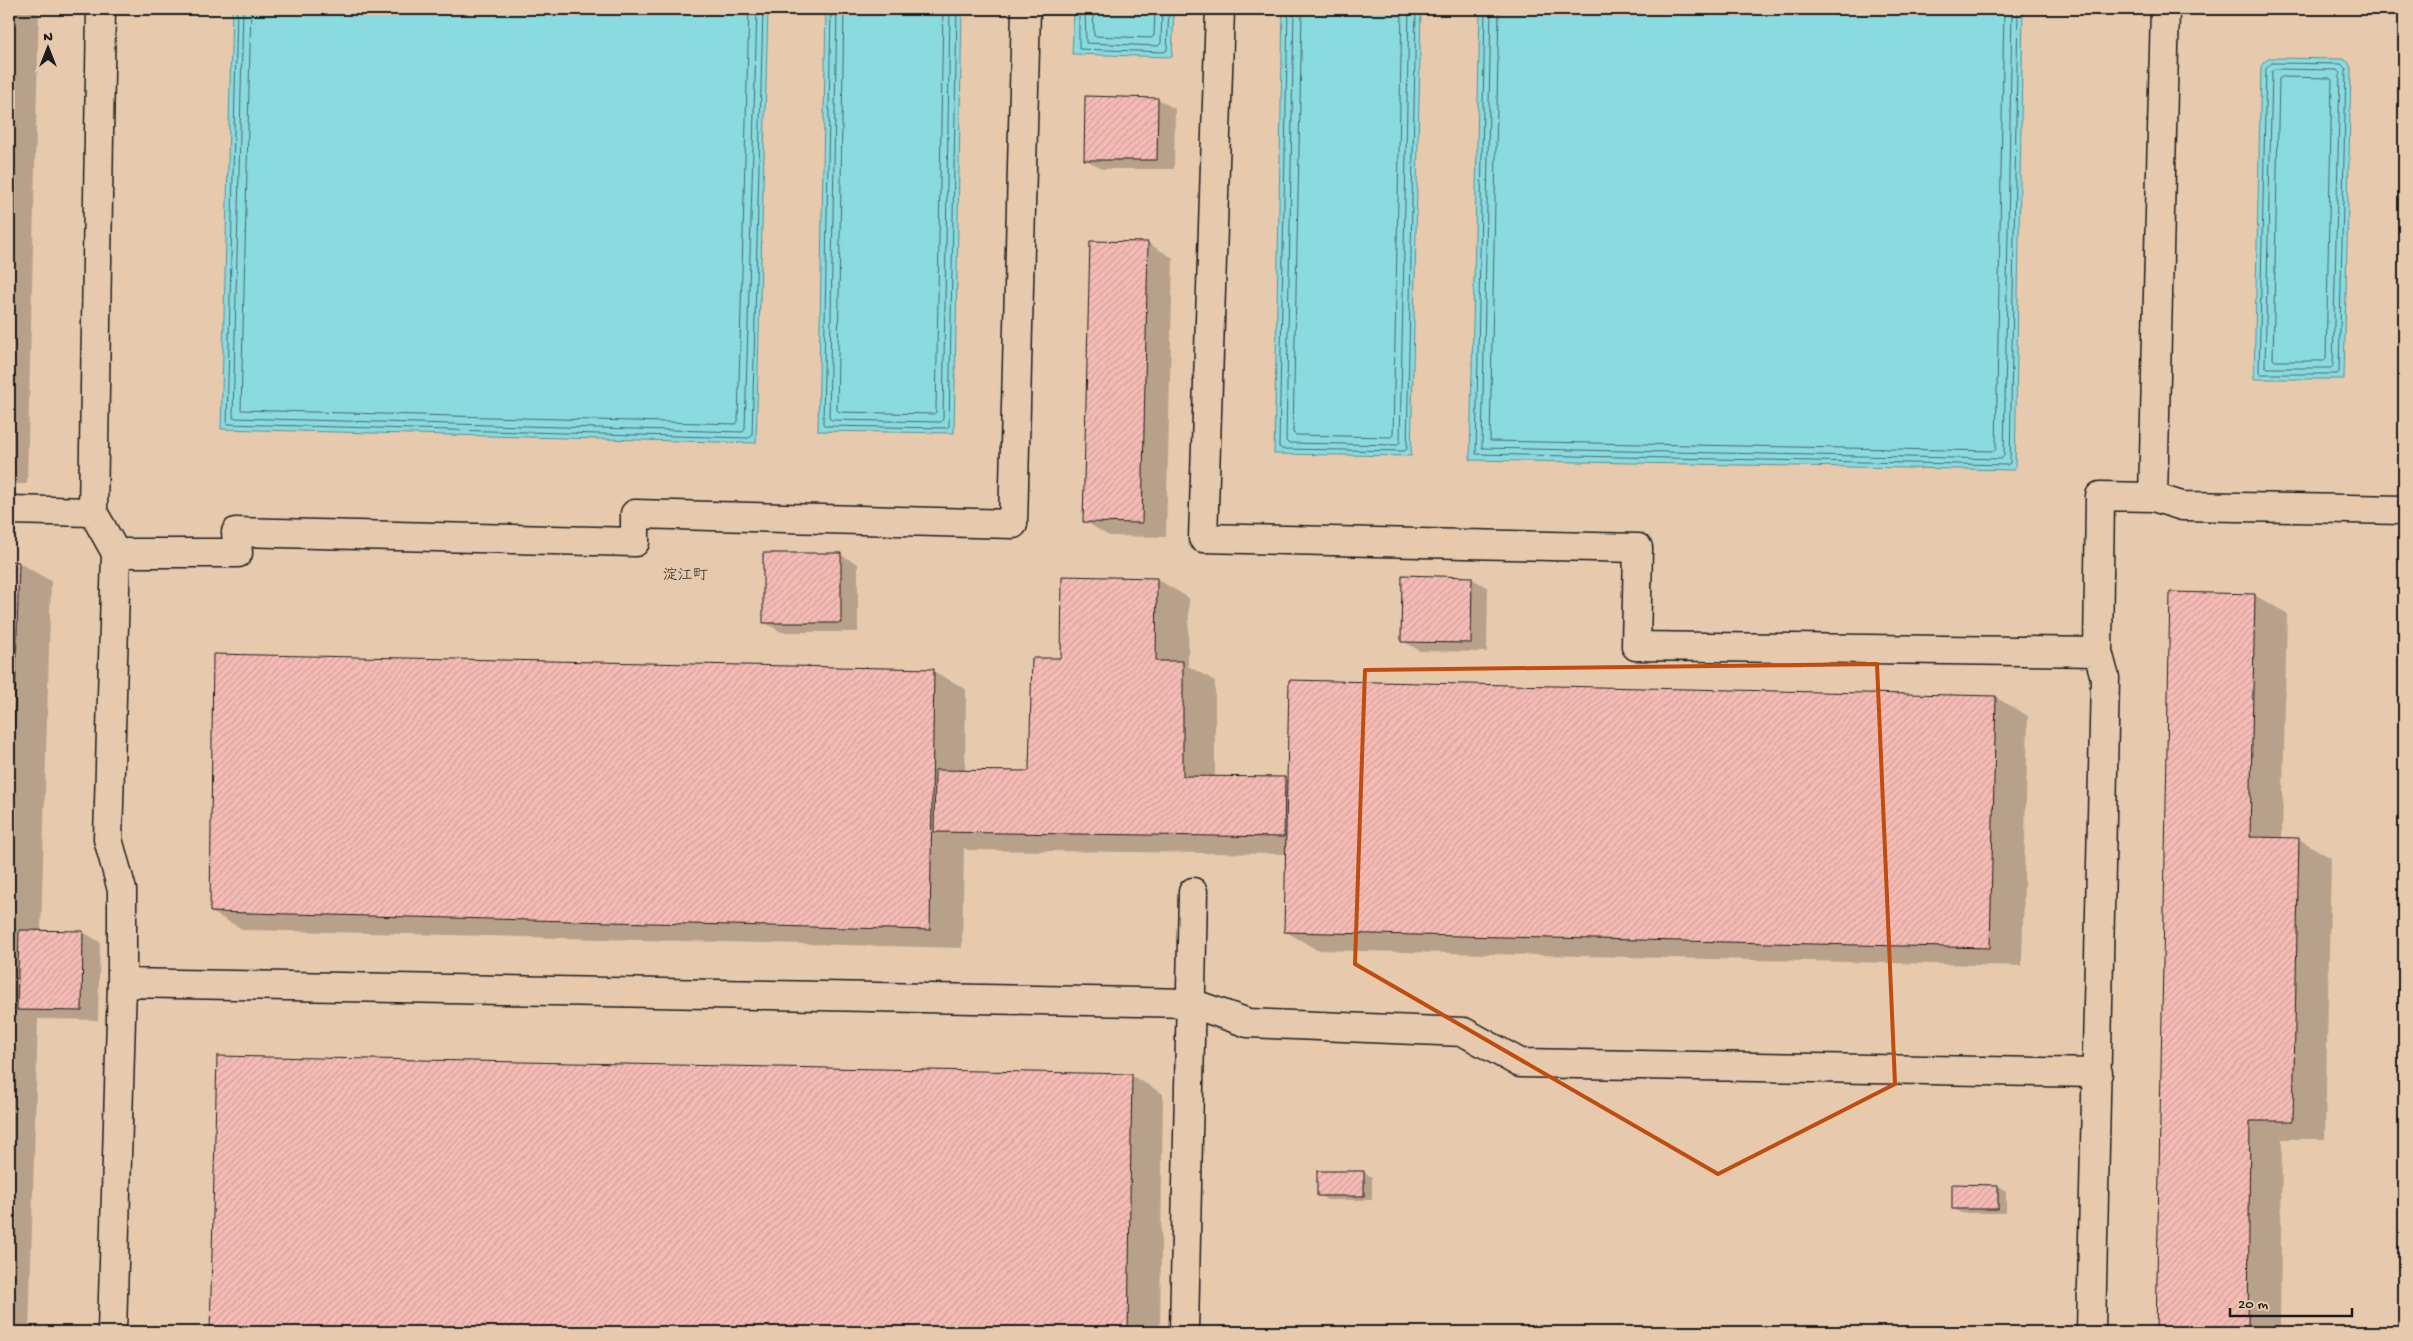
<svg xmlns="http://www.w3.org/2000/svg" width="2413" height="1341" font-family="'Gochi Hand','Klee One',sans-serif">
	<style>
		.water { fill: #89dbe0; stroke: #5d8f92 }
		.shadow { fill: #0003 }
		.lines { fill: none; stroke-linecap: round; stroke-linejoin: round }
		.shore { stroke: #48686a; stroke-width: 1 }
		.building { fill: url(#building-hatch); stroke: #1c1c1c }
		.minor-casing { stroke: #1c1c1c; stroke-width: 31 }
		.minor { stroke: #e7caae; stroke-width: 28 }
		.marked { fill: none; stroke: #bf4d0f; stroke-width: 4; stroke-linejoin: round }
		.labels { text-anchor: middle; stroke-width: 4.5; stroke-linejoin: round; paint-order: stroke }
		.neighbourhood-label { font-size: 15px; fill: #1c1c1c; stroke: #e7caae }
	</style>
	<defs>
		<pattern id="building-hatch" width="6" height="6" patternUnits="userSpaceOnUse" patternTransform="scale(1.25)"><rect width="6" height="6" fill="#f6bbb5"/><path d="M-1 1l2-2M0 6l6-6M5 7l2-2" fill="none" stroke="#d2a09b"/></pattern>
	</defs>
	<rect width="100%" height="100%" fill="#e7caae"/>
	<filter id="ink" filterUnits="userSpaceOnUse"><feTurbulence type="fractalNoise" baseFrequency=".02" numOctaves="2"/><feDisplacementMap in="SourceGraphic" scale="10" xChannelSelector="R" yChannelSelector="G"/><feConvolveMatrix kernelMatrix="1 2 1 2 8 2 1 2 1" color-interpolation-filters="sRGB"/></filter>
	<g filter="url(#ink)">
		<path class="water" d="M232,9H768L756,443L221,429Z
			M826,9H962L954,433L818,431Z
			M1074,9H1174L1172,57L1072,54Z
			M1283,9H1421L1411,456L1274,454Z
			M1480,9H2023L2015,470L1470,460Z
			M2270,58L2343,59L2348,62L2351,68L2344,379H2254L2261,67L2264,62Z"/>
		<path class="shadow" d="M9,9H39L27,484H9Z
			M1158,99L1175,109L1174,169H1102L1085,159Z
			M1148,243L1173,258L1166,537L1109,536L1084,521Z
			M841,555L858,564V632H781L764,622Z
			M9,563H19L51,581L41,932H83L100,942L98,1020L38,1019L29,1332H9Z
			M1471,578L1488,588L1487,652L1420,651L1403,641Z
			M1157,579L1189,598L1188,666L1215,681V778H1284L1288,781L1995,697L2028,716L2022,966L1317,950L1285,931L1287,854L968,850L964,848L962,948L244,930L211,912L933,671L966,689L965,771L1030,772L1062,660Z
			M2171,594L2254,595L2287,613L2282,839H2299L2331,858L2325,1139H2282L2280,1332H2157Z
			M219,1058L1131,1075L1163,1094L1160,1332H211Z
			M1363,1172L1372,1177V1200H1327L1319,1195Z
			M1953,1185L1998,1186L2006,1191V1213H1961L1953,1208Z"/>
		<g class="lines">
			<path class="shore" d="M237,9L227,424L749,438L752,436L763,9
				M243,9L233,418L743,432L745,429L757,9
				M251,9L241,410L736,424L738,422L749,9
				M831,9L823,424L825,426L947,428L949,426L957,9
				M837,9L829,418L832,420L941,422L943,419L950,9
				M844,9L837,410L839,412L933,414L936,412L943,9
				M1079,9V49L1164,52L1167,50L1169,9
				M1085,9L1086,43L1158,46L1161,43L1162,9
				M1093,9L1094,36L1151,38L1154,36L1155,9
				M1288,9L1279,447L1282,449L1404,451L1407,449L1416,9
				M1294,9L1286,441L1288,443L1398,445L1400,442L1409,9
				M1302,9L1293,433L1296,435L1391,437L1393,435L1402,9
				M1485,9L1476,454L2007,465L2010,463L2018,9
				M1491,9L1482,448L2001,459L2004,456L2012,9
				M1499,9L1490,441L1994,451L1996,449L2004,9
				M2272,63L2341,64L2346,69L2339,372L2337,374H2261L2259,372L2266,69Z
				M2275,69L2337,70L2340,73L2333,366L2331,368H2268L2265,366L2272,72Z
				M2282,77L2330,78L2332,80L2326,358L2324,361H2275L2273,359L2279,79Z"/>
		</g>
		<path class="building" d="M1085,96L1158,98L1157,160H1084Z
			M1090,241L1148,242L1142,523L1083,522Z
			M763,553H841V623H763Z
			M9,561L19,562L9,914Z
			M1402,575L1472,577L1471,643L1401,642Z
			M1062,576L1157,578L1156,661H1183V776L1285,777L1284,837L934,832L935,770L1029,771L1032,658H1061Z
			M2170,592L2255,594L2250,837L2299,838L2293,1121H2250L2248,1332H2156Z
			M213,654L934,669L930,930L210,912Z
			M1289,680L1996,696L1990,948L1284,932Z
			M19,930L83,931L82,1011L17,1010Z
			M217,1056L1132,1074L1128,1332H210Z
			M1317,1171H1364V1196H1317Z
			M1952,1184L1998,1185V1209H1952Z"/>
		<g class="lines">
			<defs>
				<path id="minor" d="M101,9L93,512L116,553L108,839L122,890V983L112,1332
					M1220,9L1203,538L1638,548L1636,646L2098,652
					M2153,497L2165,9
					M9,510L93,512
					M116,553H238L236,532L635,542V514L1013,524L1026,9
					M122,983L1191,1003L1248,1023L1464,1032L1520,1063L2098,1073
					M1184,1332L1193,892
					M2091,1332L2105,678L2098,652L2100,496L2153,497L2182,506L2404,510"/>
			</defs>
			<use href="#minor" class="minor-casing"/>
			<use href="#minor" class="minor"/>
		</g>
	</g>
	<path class="marked" d="M1877,664L1895,1084L1718,1174L1355,964L1365,670Z"/>
	<g class="labels">
		<g class="neighbourhood-label">
			<text x="685" y="579">淀江町</text>
		</g>
	</g>
	<rect width="2413" height="1341" fill="none" stroke="#e7caae" stroke-width="30"/>
	<rect x="15" y="15" width="2383" height="1311" fill="none" stroke="#1c1c1c" stroke-width="2" filter="url(#ink)"/>
	<g transform="translate(48 48)" stroke="#e7caae" stroke-width="4" paint-order="stroke">
	<path d="M0-4L9 19L0 12L-9 19Z" fill="#1c1c1c"/>
	<text y="-8" font-size="14" font-weight="bold" text-anchor="middle" fill="#1c1c1c">N</text>
	</g>
	<path d="M2230 1308v8h122v-8" fill="none" stroke="#1c1c1c" stroke-width="2.5"/>
	<text x="2238" y="1308" font-size="15" fill="#1c1c1c" stroke="#e7caae" stroke-width="4" paint-order="stroke">20 m</text>
</svg>
